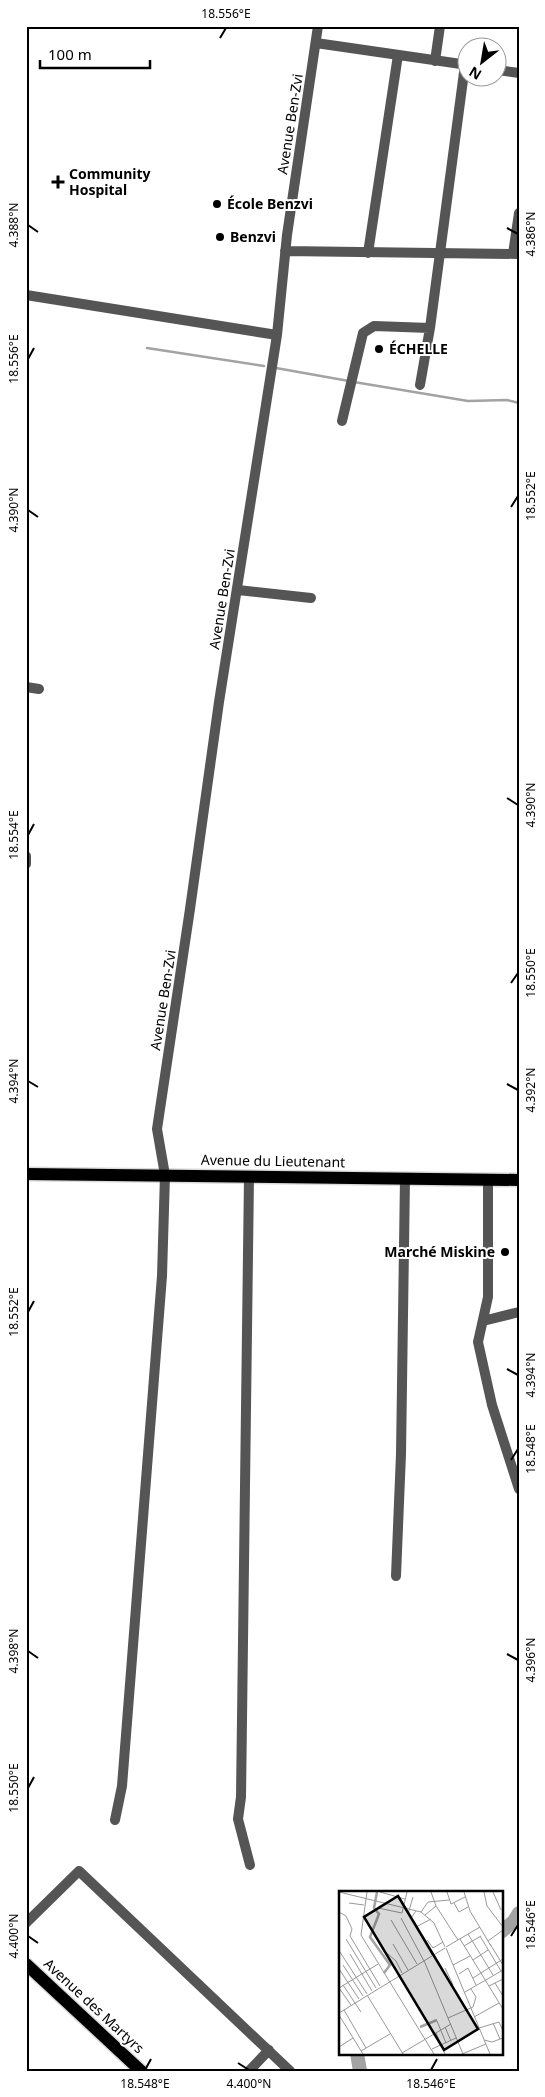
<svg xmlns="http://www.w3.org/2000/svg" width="545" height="2097" font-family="'Noto Sans',sans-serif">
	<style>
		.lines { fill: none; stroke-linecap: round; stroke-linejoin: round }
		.stream { stroke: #a3a3a3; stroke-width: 2.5 }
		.river { stroke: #a3a3a3; stroke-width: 14 }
		.major-casing { stroke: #dbdbdb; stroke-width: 15 }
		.minor { stroke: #555; stroke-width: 10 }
		.major { stroke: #000; stroke-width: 12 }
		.ticks { fill: none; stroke: #000; stroke-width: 2 }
		.poi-dot { fill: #000; stroke: #fff; stroke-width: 2 }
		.labels { text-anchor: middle; stroke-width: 4; stroke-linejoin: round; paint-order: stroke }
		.street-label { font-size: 14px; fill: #000; stroke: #fff }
		.poi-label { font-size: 14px; font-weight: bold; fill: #000; stroke: #fff; text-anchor: start }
		.inset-river { fill: none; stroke: #a3a3a3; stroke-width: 2.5 }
		.inset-road { fill: none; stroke: #999; stroke-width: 1 }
		.view { fill: #000; fill-opacity: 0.15; stroke: #000; stroke-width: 2.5 }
		.inset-edge { fill: none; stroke: #000; stroke-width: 2.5 }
		.neatline { fill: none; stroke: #000; stroke-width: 2 }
		.ticks-label { font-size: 12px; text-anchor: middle; fill: #000 }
	</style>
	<rect width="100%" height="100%" fill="#fff"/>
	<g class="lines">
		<path class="stream" d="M147,348L264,366
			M276,368L349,381
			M354,382L468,401L507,400L519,403"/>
		<path class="river" d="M501,1932L514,1921L519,1913
			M357,2053L360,2071"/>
		<defs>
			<path id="major" d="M26,1174L519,1180
				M26,1964L141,2071"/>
		</defs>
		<use href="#major" class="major-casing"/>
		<path class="minor" d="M316,43L468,65
			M435,61L440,26
			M498,70L519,73
			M285,251L519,254
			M368,253L398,55
			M513,254L519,213
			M26,295L277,335
			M420,385L430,328L465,65
			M342,421L363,333L374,326L430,328
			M238,590L311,598
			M26,687L39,689
			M26,856V864
			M249,1176L241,1797L238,1819L250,1865
			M488,1179V1297L478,1342L492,1405L519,1489
			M483,1321L519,1312
			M396,1576L401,1454L405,1178
			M115,1820L122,1786L162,1276L165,1175L157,1129L190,909L219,702L277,335L287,235L318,26
			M26,1923L79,1871L290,2071
			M249,2071L269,2050"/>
		<use href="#major" class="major"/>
	</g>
	<path class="ticks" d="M220,38L226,28M28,225L38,232M507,228L518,234M28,359L34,348M511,507L518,496M28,510L38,517M507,798L518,805M28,835L34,824M511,983L518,973M28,1081L38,1087M507,1084L518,1090M28,1312L34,1301M507,1369L518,1375M511,1460L518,1449M28,1651L38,1658M507,1654L518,1660M28,1788L34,1777M28,1936L38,1943M511,1936L518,1925M238,2063L249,2070M145,2070L151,2059M431,2070L437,2059"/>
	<g class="poi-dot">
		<path d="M55.5 174.5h5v5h5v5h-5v5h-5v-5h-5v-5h5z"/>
		<circle cx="217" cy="204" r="5"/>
		<circle cx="220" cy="237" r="5"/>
		<circle cx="379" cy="349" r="5"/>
		<circle cx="505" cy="1252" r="5"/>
	</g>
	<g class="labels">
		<g class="street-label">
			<text transform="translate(290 124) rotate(-81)" y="5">Avenue Ben-Zvi</text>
			<text transform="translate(222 599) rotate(-81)" y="5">Avenue Ben-Zvi</text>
			<text transform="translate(163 1000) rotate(-81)" y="5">Avenue Ben-Zvi</text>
			<text transform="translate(273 1161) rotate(1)" y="5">Avenue du Lieutenant</text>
			<text transform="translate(94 2006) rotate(43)" y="5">Avenue des Martyrs</text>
		</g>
		<g class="poi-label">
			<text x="69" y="179">Community<tspan x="69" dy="16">Hospital</tspan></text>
			<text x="227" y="209">École Benzvi</text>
			<text x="230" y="242">Benzvi</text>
			<text x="389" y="354">ÉCHELLE</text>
			<text x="495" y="1257" text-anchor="end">Marché Miskine</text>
		</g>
	</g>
	<g transform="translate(339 1891)">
		<rect width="164" height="164" fill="#fff"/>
		<path class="inset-river" d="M38,1L35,17L40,23L31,46L51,74L45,82M81,136L98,129"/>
		<path class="inset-road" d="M0,1L82,21L95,32L106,56M28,1L22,44L95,163M41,1L66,8M108,1L112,13L126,6M125,1L131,20L152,55M145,1L148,15L164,36M154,1L162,19M10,12L25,14M115,12L120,21L129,16M97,15L119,49M39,17L63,22L68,1M77,20L72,27L93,64M0,21L7,25L13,38L11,45L41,95M82,21L89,11L110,9M69,23L74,6M86,24L97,15L92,1M62,27L86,72L124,163M52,29L78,73M77,36L92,28M129,43L154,84M141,45L162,80M7,48L37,97M121,48L164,118M88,49L94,57L104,51M149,50L164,39M54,53L69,79M151,53L164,74M125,55L142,45M107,56L141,36M107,57L151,163M43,58L57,70L63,82M1,61L28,103M11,63L33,100M134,69L149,59M4,74L24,105M114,74L131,65M106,77L114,94M0,78L20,108M120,83L129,77L137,94M134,87L164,68M156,92L164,105M4,94L22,121M150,95L164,88M0,97L39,73M0,97L12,114M126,101L164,79M28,104L64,163M5,119L27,157M0,122L106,57M0,124L24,163M135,126L160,112M109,127L134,116L137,106L132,98M98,130L107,152M154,132L161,148M106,136L112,150M140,137L160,131L164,140M97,142L106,163M145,149L153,151L164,147M0,156L14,147M93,158L117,147M22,160L51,143M63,162L112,133M123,163L147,153"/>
		<path class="view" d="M59,5L139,138L105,159L25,26Z"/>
		<rect width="164" height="164" class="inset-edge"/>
	</g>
	<rect width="545" height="2097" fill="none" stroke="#ffffff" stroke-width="55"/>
	<g transform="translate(482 62) rotate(211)"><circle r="24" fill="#ffffff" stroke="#999999"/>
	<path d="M0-4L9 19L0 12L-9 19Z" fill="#000000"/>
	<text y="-8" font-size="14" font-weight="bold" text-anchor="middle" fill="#000000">N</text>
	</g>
	<path d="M40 60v8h110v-8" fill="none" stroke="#000000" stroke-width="2.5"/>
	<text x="48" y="60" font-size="15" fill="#000000" stroke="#ffffff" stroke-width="4" paint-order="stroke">100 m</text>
	<rect x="28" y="28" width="490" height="2042" class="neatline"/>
	<g class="ticks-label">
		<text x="226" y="18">18.556°E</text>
		<text transform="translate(14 225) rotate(-90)" y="4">4.388°N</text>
		<text transform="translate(531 234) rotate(-90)" y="4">4.386°N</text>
		<text transform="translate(14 359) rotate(-90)" y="4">18.556°E</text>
		<text transform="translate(531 496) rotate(-90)" y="4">18.552°E</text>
		<text transform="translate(14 510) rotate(-90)" y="4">4.390°N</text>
		<text transform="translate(531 805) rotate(-90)" y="4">4.390°N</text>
		<text transform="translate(14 835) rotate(-90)" y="4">18.554°E</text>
		<text transform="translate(531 973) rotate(-90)" y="4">18.550°E</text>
		<text transform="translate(14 1081) rotate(-90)" y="4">4.394°N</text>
		<text transform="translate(531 1090) rotate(-90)" y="4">4.392°N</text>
		<text transform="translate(14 1312) rotate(-90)" y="4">18.552°E</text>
		<text transform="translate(531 1375) rotate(-90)" y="4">4.394°N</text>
		<text transform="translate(531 1449) rotate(-90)" y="4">18.548°E</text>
		<text transform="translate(14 1651) rotate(-90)" y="4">4.398°N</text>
		<text transform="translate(531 1660) rotate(-90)" y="4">4.396°N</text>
		<text transform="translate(14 1788) rotate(-90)" y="4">18.550°E</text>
		<text transform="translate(531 1925) rotate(-90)" y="4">18.546°E</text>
		<text transform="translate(14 1936) rotate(-90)" y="4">4.400°N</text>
		<text x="145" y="2088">18.548°E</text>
		<text x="249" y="2088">4.400°N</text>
		<text x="431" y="2088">18.546°E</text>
	</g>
</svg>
